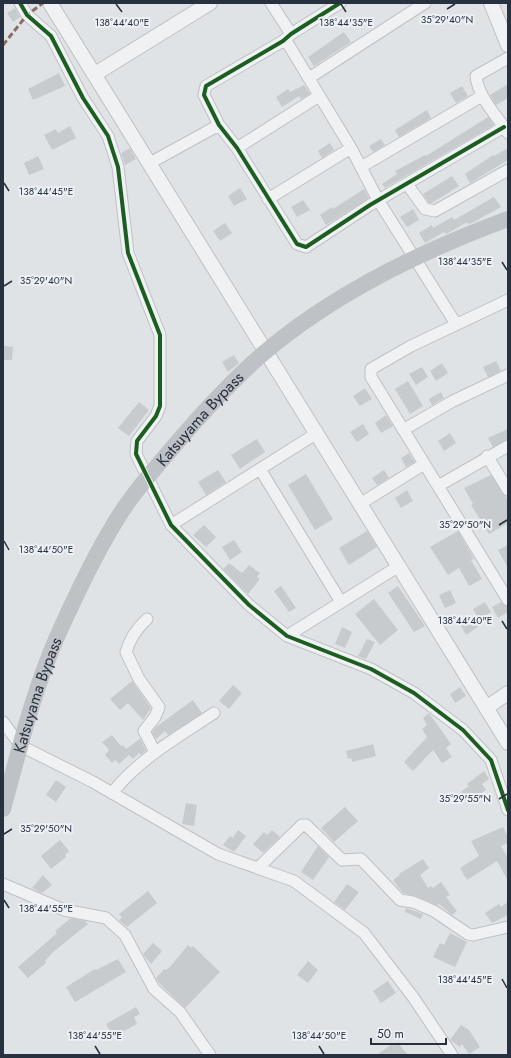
<svg xmlns="http://www.w3.org/2000/svg" width="511" height="1058" font-family="Jost,sans-serif">
	<style>
		.building { fill: #c8cbce }
		.lines { fill: none; stroke-linecap: round; stroke-linejoin: round }
		.minor-casing { stroke: #bec1c4; stroke-width: 13 }
		.tertiary-casing { stroke: #bec1c4; stroke-width: 16 }
		.minor { stroke: #f0f1f2; stroke-width: 11 }
		.tertiary { stroke: #f0f1f2; stroke-width: 14 }
		.secondary { stroke: #bec1c5; stroke-width: 16 }
		.quiet { stroke: #8d6e63; stroke-width: 3; stroke-dasharray: 6 3; stroke-linecap: butt }
		.cycleway-casing { stroke: #edf1f5; stroke-width: 6 }
		.cycleway { stroke: #1b5e20; stroke-width: 4 }
		.ticks { fill: none; stroke: #27313f; stroke-width: 1.5 }
		.labels { text-anchor: middle; stroke-width: 4; stroke-linejoin: round; paint-order: stroke }
		.street-label { font-size: 16px; fill: #27313f; stroke: #edf1f5 }
		.ticks-label { font-size: 10px; text-anchor: middle; fill: #27313f; stroke: #edf1f5; stroke-width: 4; stroke-linejoin: round; paint-order: stroke }
	</style>
	<rect width="100%" height="100%" fill="#e0e3e6"/>
	<path class="building" d="M15,8L20,17L13,22L7,13Z
		M344,32L351,42L314,66L308,57Z
		M59,73L65,86L33,100L28,89Z
		M508,84V98L496,105L490,95Z
		M304,85L310,94L301,99L299,96L282,107L276,97L288,89L290,92Z
		M462,86L468,96L456,103L450,93Z
		M427,110L431,118L399,137L395,130Z
		M488,117L494,125L385,188L382,184L397,174L395,171L425,155L426,156Z
		M70,126L76,138L52,150L44,135L56,129L58,133Z
		M381,139L385,145L373,152L369,146Z
		M330,143L334,150L322,158L318,151Z
		M130,148L136,159L125,165L121,153Z
		M508,148V160L470,183L465,174L493,155L494,156Z
		M38,156L44,169L29,175L24,163Z
		M452,176L459,186L432,203H429L423,194Z
		M240,188L247,199L234,206L228,196Z
		M364,189L369,198L326,225L320,215L332,207L333,209Z
		M494,197L501,207L472,223L468,224L467,222L452,231L446,234L444,232L425,243L419,233L432,225L433,228L452,217L454,220Z
		M303,200L310,210L297,217L291,207Z
		M413,209L419,220L407,227L400,217Z
		M225,223L232,233L220,241L213,231Z
		M4,346L13,347L12,360H3Z
		M234,355L239,363L228,372L222,362Z
		M496,361L501,371L488,377L483,367Z
		M442,363L448,373L436,381L430,371Z
		M422,367L428,377L416,385L409,374Z
		M408,381L423,406L410,414L395,389Z
		M365,388L372,399L360,406L353,396Z
		M441,392L444,398L432,405L429,399Z
		M139,402L149,410L129,436L118,428Z
		M386,415L393,426L381,433L375,423Z
		M363,424L369,434L357,442L350,432Z
		M508,429V439L493,447L488,438Z
		M450,433L456,443L444,451L438,441Z
		M257,439L265,452L240,469L231,455Z
		M409,453L415,462L406,467L401,458Z
		M218,470L226,482L206,495L198,482Z
		M384,470L389,478L377,485L372,478Z
		M306,474L333,519L315,530L288,485Z
		M491,475L508,500V523L489,534L471,505L473,504L464,488Z
		M407,490L413,501L401,508L395,498Z
		M204,525L216,537L206,547L193,535Z
		M367,531L377,547L349,565L339,548Z
		M458,531L474,559L471,560L482,579L469,586L459,568L448,575L430,547Z
		M234,540L242,552L230,560L222,547Z
		M508,545V568L498,550Z
		M229,563L242,573L249,565L260,573L257,577L260,579L248,594L223,569Z
		M281,586L296,608L289,612L274,591Z
		M398,586L425,626L414,632L388,593Z
		M450,590L456,603L445,608L439,595Z
		M374,599L398,630L380,645L355,614Z
		M485,602L491,612L479,620L473,609Z
		M501,602L508,607V612L498,618L492,607Z
		M472,617L478,627L466,635L460,624Z
		M342,627L352,632L345,648L335,644Z
		M367,639L375,642L366,659L358,656Z
		M132,681L151,708L143,720L128,703L120,710L110,699Z
		M233,685L242,693L229,709L219,701Z
		M460,687L466,696L455,703L450,694Z
		M193,700L202,713L168,735L165,731L156,739L152,732L156,727Z
		M429,713L451,744L446,748L452,757L442,763L433,750L413,771L404,762L427,737L422,729L427,725L423,718Z
		M112,735L121,746L123,745L126,749L140,739L146,750L141,755L139,753L133,759L129,755L119,764L115,760L112,763L105,755L109,750L102,742Z
		M373,744L376,756L352,762L351,758L348,759L346,751Z
		M484,771L489,779L482,784L486,790L468,802L461,792L469,786L467,784Z
		M56,780L66,787L56,802L46,795Z
		M186,803L197,805L194,826L182,824Z
		M345,807L358,821L334,842L321,828Z
		M503,827L508,837V843L501,846L508,858V881L497,861L467,880L460,868L479,856L471,841Z
		M238,830L246,836L234,852L223,845L230,836L233,838Z
		M272,830L280,837L263,853L253,844L264,832L267,835Z
		M60,840L69,851L65,855L66,857L51,869L41,856Z
		M318,846L329,857L313,880L301,872Z
		M423,859L429,868L420,875L428,888L431,886L433,888L441,882L450,895L446,897L457,911L452,915L439,904L437,905L416,896L403,893L393,880L400,875L399,874Z
		M43,875L52,885L42,893L32,888Z
		M347,884L359,892L345,910L334,902Z
		M148,891L157,903L127,927L119,920L122,917L119,914Z
		M508,902V915L492,923L485,913L499,904L501,907Z
		M406,908L423,914L421,919L405,912Z
		M71,918L85,921L88,924L53,952L45,961L46,963L28,978L18,967L57,933L55,931Z
		M450,933L467,942L455,967L433,957L440,943L444,945Z
		M153,943L162,951L151,964L143,954Z
		M188,945L191,948L193,946L220,972L185,1008L159,983L156,978L164,969L166,970L170,967Z
		M118,959L126,972L75,1002L66,987L95,969L96,970Z
		M308,961L318,970L308,983L297,975Z
		M388,981L396,993L381,1003L373,991Z
		M136,1007L140,1014L134,1017L137,1024L113,1037L106,1024Z
		M461,1025L469,1030L480,1047L469,1054L462,1044L460,1047L450,1040Z
		M398,1043L408,1055H377L392,1044L394,1046Z"/>
	<g class="lines">
		<defs>
			<path id="minor" d="M20,3L27,15L51,36L83,98L108,136L118,167L128,253L160,335V406L156,416L137,441L136,454L171,525L249,605L287,636L371,669L414,693L463,730L491,760L508,810
				M271,3L291,34
				M340,3L291,34L283,41L206,86L204,95L219,125L237,148L297,244L306,247L370,205L504,127
				M285,39L351,148L378,200L456,324
				M508,58L476,76C478,97 497,116 508,133
				M309,78L425,3
				M237,148L319,96
				M150,163L219,125
				M361,167L482,96
				M407,184L425,209L435,211L508,170
				M268,199L351,148
				M508,300L411,346L371,369V377L508,600
				M403,430L453,401L508,375
				M487,456L508,490
				M260,469L341,602
				M438,486L508,446
				M360,504L424,464
				M171,525L317,433
				M147,619C136,629 130,638 126,652L139,679L159,707L155,717L144,731L155,752
				M287,636L399,566
				M3,722L21,746L93,782L218,854L294,881L364,933L413,997L452,1055
				M112,793C140,758 178,737 214,713
				M258,868L302,825H306L342,860L361,859L400,900L413,902L434,911L468,934L473,935L508,927
				M3,884L64,910L106,918L125,935L154,989L180,1012L210,1055"/>
			<path id="tertiary" d="M50,3L508,743
				M491,3L508,45
				M95,74L210,3
				M486,708L508,693"/>
		</defs>
		<use href="#minor" class="minor-casing"/>
		<use href="#tertiary" class="tertiary-casing"/>
		<use href="#minor" class="minor"/>
		<use href="#tertiary" class="tertiary"/>
		<path class="secondary" id="s1" d="M3,809C19,751 33,692 57,637C74,599 92,560 114,524C130,496 153,471 174,446C202,413 232,380 265,352C336,292 421,251 508,219"/>
		<path class="quiet" d="M3,45L27,15L43,3"/>
		<defs>
			<path id="cycleway" d="M20,3L27,15L51,36L83,98L108,136L118,167L128,253L160,335V406L156,416L137,441L136,454L171,525L249,605L287,636L371,669L414,693L463,730L491,760L508,810
				M340,3L291,34L283,41L206,86L204,95L219,125L237,148L297,244L306,247L370,205L504,127"/>
		</defs>
		<use href="#cycleway" class="cycleway-casing"/>
		<use href="#cycleway" class="cycleway"/>
	</g>
	<path class="ticks" d="M116,4L122,12M341,4L346,12M447,9L455,4M4,183L9,191M502,262L507,270M4,286L12,281M499,525L507,520M4,541L9,550M502,621L507,629M499,799L507,794M4,834L12,829M4,900L9,908M502,979L507,988M95,1046L100,1054M319,1046L324,1054"/>
	<g class="labels">
		<g class="street-label">
			<text dy="6" stroke="none"><textPath href="#s1" startOffset="443">Katsuyama Bypass</textPath></text>
			<text dy="6" stroke="none"><textPath href="#s1" startOffset="119">Katsuyama Bypass</textPath></text>
		</g>
	</g>
	<g class="ticks-label">
		<text x="447" y="23">35°29'40"N</text>
		<text x="122" y="26">138°44'40"E</text>
		<text x="346" y="26">138°44'35"E</text>
		<text x="46" y="195">138°44'45"E</text>
		<text x="465" y="265">138°44'35"E</text>
		<text x="46" y="284">35°29'40"N</text>
		<text x="465" y="528">35°29'50"N</text>
		<text x="46" y="553">138°44'50"E</text>
		<text x="465" y="624">138°44'40"E</text>
		<text x="465" y="802">35°29'55"N</text>
		<text x="46" y="832">35°29'50"N</text>
		<text x="46" y="912">138°44'55"E</text>
		<text x="465" y="983">138°44'45"E</text>
		<text x="95" y="1039">138°44'55"E</text>
		<text x="319" y="1039">138°44'50"E</text>
	</g>
	<rect width="511" height="1058" fill="none" stroke="#27313f" stroke-width="8"/>
	<path d="M371 1038v6h75v-6" fill="none" stroke="#27313f" stroke-width="2"/>
	<text x="377" y="1038" font-size="12" fill="#27313f" stroke="#edf1f5" stroke-width="3" paint-order="stroke">50 m</text>
</svg>
